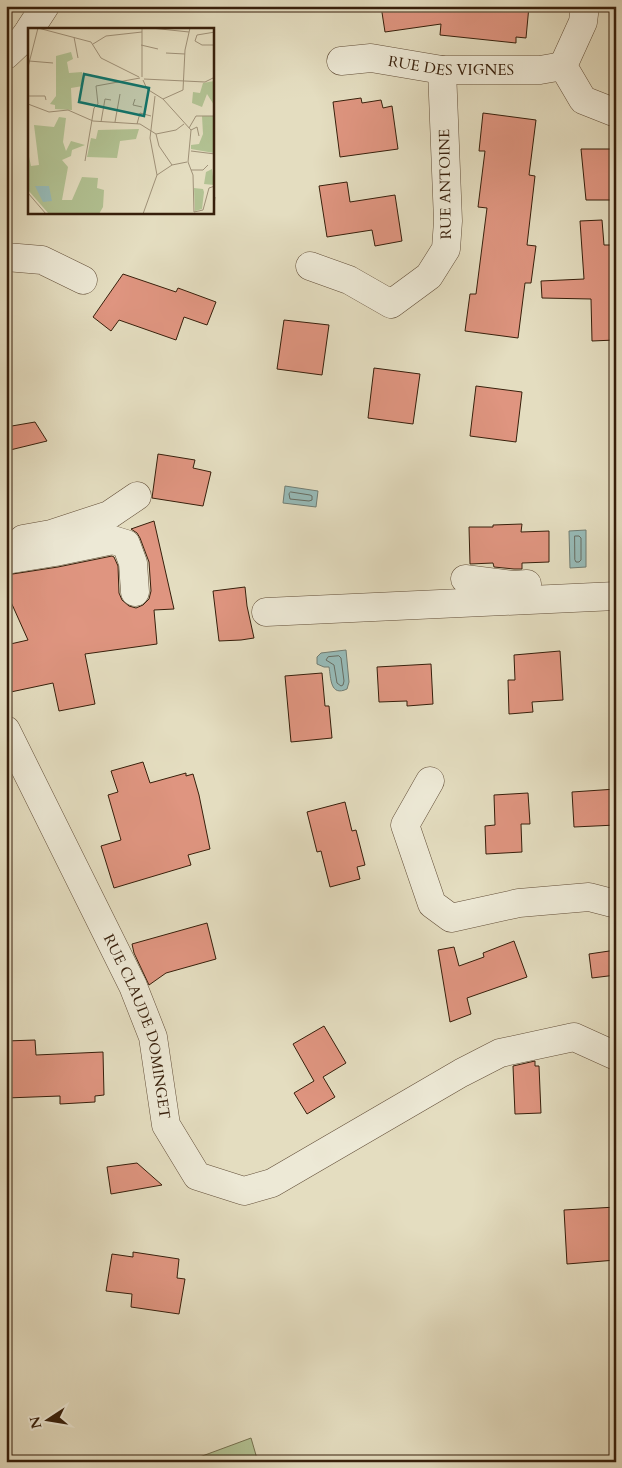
<svg xmlns="http://www.w3.org/2000/svg" width="622" height="1468" font-family="Cardo,serif">
	<style>
		.green { fill: #b2c293; stroke: #74704f }
		.water { fill: #97bbb8; stroke: #717d73 }
		.lines { fill: none; stroke-linecap: round; stroke-linejoin: round }
		.shore { stroke: #676d62; stroke-width: 1 }
		.building { fill: #df9580; stroke: #371f0b }
		.minor-casing { stroke: #624e38; stroke-width: 29 }
		.minor { stroke: #ede9d6; stroke-width: 28 }
		.labels { text-anchor: middle; stroke-width: 4.5; stroke-linejoin: round; paint-order: stroke }
		.street-label { font-size: 15px; fill: #371f0b; stroke: #ede9d6 }
		.inset-road { fill: none; stroke: #9f9178; stroke-width: 1 }
		.view { fill: #0f766e; fill-opacity: 0.15; stroke: #0f766e; stroke-width: 2.5 }
		.inset-edge { fill: none; stroke: #371f0b; stroke-width: 2.5 }
	</style>
	<rect width="100%" height="100%" fill="#e4ddc0"/>
	<filter id="stains"><feTurbulence type="fractalNoise" baseFrequency=".004" numOctaves="4"/><feColorMatrix values="0 0 0 0 .2 0 0 0 0 .09 0 0 0 0 .02 0 0 0 .5 -.17"/></filter>
	<radialGradient id="worn" r=".72"><stop offset=".6" stop-color="#630" stop-opacity="0"/><stop offset="1" stop-color="#630" stop-opacity=".3"/></radialGradient>
	<path class="green" d="M251,1438L258,1462H186Z"/>
	<path class="water" d="M285,486L318,491L316,507L283,503Z
		M586,530V567L570,568L569,531Z
		M346,650L349,682L347,689C330,697 331,678 329,667H324L317,664V657L321,653Z"/>
	<g class="lines">
		<path class="shore" d="M291,492L310,495L312,496V500L309,501L290,499L289,494Z
			M575,536H579L581,538V560L579,562H576L575,560Z
			M339,656L341,658L344,681L343,685L341,686L337,683L334,665L326,660L328,657Z"/>
	</g>
	<path class="building" d="M381,6H529L526,38L516,37V43L440,35L441,24L385,32Z
		M361,98L362,103L381,100L383,108L392,106L398,149L340,157L333,102Z
		M483,113L536,120L529,175L535,176L527,245L536,246L531,283H525L518,338L465,331L470,294H476L487,208L478,207L485,151H479Z
		M581,149H616V200H586Z
		M347,182L350,202L395,195L402,241L375,246L372,230L327,237L319,186Z
		M602,220L604,245H616L615,340L592,341L591,299L542,298L541,281L584,279L580,221Z
		M123,274L176,292L178,288L216,302L207,325L184,317L176,340L119,320L111,331L93,317Z
		M284,320L329,325L322,375L277,369Z
		M374,368L420,374L413,424L368,418Z
		M476,386L522,392L516,442L470,436Z
		M35,422L47,441L6,451V427Z
		M158,454L195,460L193,468L211,472L203,506L152,498Z
		M154,521L174,609L154,610L157,644L85,654L95,704L59,711L53,683L6,693V645L28,640L6,591V575L58,567L112,556L114,557L118,566L119,593L122,600L129,606L136,608L143,605L149,599L151,591L149,562L140,538L137,533L131,529Z
		M522,524L521,532L549,531V562L522,563V569H514L494,567L493,563L470,564L469,527H493V525Z
		M245,587L247,606L254,638L241,640L219,641L213,591Z
		M560,651L563,700L532,702L533,712L509,714L508,680H515L514,655Z
		M431,664L433,704L407,706V701L379,702L377,667Z
		M322,673L325,706H329L332,738L291,742L285,676Z
		M143,762L150,783L186,773V776L193,774L199,795L210,849L188,855L191,865L114,888L101,846L121,840L108,795L118,792L111,771Z
		M616,789V825L574,827L572,792Z
		M528,793L530,824H521L522,852L486,854L485,826L495,825L494,795Z
		M345,802L352,831L356,830L365,865L357,867L360,879L330,887L321,851L317,852L307,812Z
		M207,923L216,959L166,973L149,985L134,953L132,944Z
		M514,941L527,977L467,998L471,1014L450,1022L438,950L454,947L459,966L484,957L483,953Z
		M616,950V975L592,978L589,954Z
		M324,1026L346,1063L323,1077L335,1097L307,1114L294,1093L314,1081L293,1044Z
		M35,1040L36,1055L103,1052L104,1095L95,1096V1102L60,1104V1096L6,1098V1041Z
		M535,1061V1066H539L541,1113L515,1114L513,1066Z
		M137,1163L162,1185L111,1194L107,1167Z
		M616,1207V1260L567,1264L564,1210Z
		M133,1252L179,1259L177,1278L185,1279L179,1314L131,1307L132,1294L106,1291L112,1254L133,1257Z"/>
	<g class="lines">
		<defs>
			<g id="minor">
				<path d="M585,6L583,22L563,66L583,100L616,113"/>
				<path d="M30,29L45,6"/>
				<path d="M6,55L23,39L29,31"/>
				<path id="s1" d="M341,61L371,58L442,70H540L563,66"/>
				<path d="M6,257L42,260L83,280"/>
				<path d="M310,266L349,280L391,304L429,276L446,249L448,221L442,70"/>
				<path d="M23,539L51,534L109,515L137,496"/>
				<path d="M6,560L55,552L113,540L126,544L133,563L135,592"/>
				<path d="M465,579L514,585L527,584"/>
				<path d="M266,612L616,596"/>
				<path id="s2" d="M6,730L133,986L153,1037L166,1125L197,1176L244,1191L272,1183L461,1073L500,1053L574,1037L616,1056"/>
				<path d="M430,781L405,825L432,904L451,918L519,903L589,897L616,904"/>
			</g>
		</defs>
		<use href="#minor" class="minor-casing"/>
		<use href="#minor" class="minor"/>
	</g>
	<g class="labels">
		<g class="street-label">
			<text dy="5" stroke="none"><textPath href="#s1" startOffset="111">RUE DES VIGNES</textPath></text>
			<text transform="translate(445 184) rotate(-91)" y="5">RUE ANTOINE</text>
			<text dy="5" stroke="none"><textPath href="#s2" startOffset="326">RUE CLAUDE DOMINGET</textPath></text>
		</g>
	</g>
	<g transform="translate(28 28)">
		<rect width="186" height="186" fill="#e4ddc0"/>
		<path d="M43,24L45,31L39,34L41,45L54,44L55,58L43,60L44,82L27,81V77L22,76L28,68V28ZM186,53V77L179,66L174,79L164,75L165,64L172,65L175,55ZM174,88H186V125L163,121V117L171,116L175,106ZM31,89L38,90L35,114L38,123L43,113L57,117L44,122L43,128L34,132L40,139L34,172H44L54,149L70,150L69,160L76,162L75,179L71,186H21L0,162V124L3,138L11,137L6,97L26,99ZM111,101L108,111L92,113L89,130L59,129L63,110L68,111L70,102ZM184,141L186,157L176,156L178,144ZM166,160L175,161L176,164L174,181L167,183Z" fill="#b2c293"/>
		<path d="M7,158H21L24,173L15,174Z" fill="#97bbb8"/>
		<path class="inset-road" d="M10,0L63,14L73,30L111,49M123,0L161,4M187,4L169,7L167,13L174,17H187M46,9L50,30M65,16L78,8L114,4M113,17L130,21M138,25L157,26M1,33L25,35M0,39L10,0M114,49V0M116,51L177,54L187,49M115,52L119,61L135,71L163,102L160,134L165,147L166,184L175,182L181,160L187,158M0,68H17L18,72M107,71L105,77L114,79M135,71L155,62L157,22L162,0M0,76L21,84L40,82L65,93L112,96L128,106M73,94L77,71L83,72M87,94L92,66M109,96L112,85L123,88M161,100L168,88H187M163,102L169,99L171,108M128,106L131,118L144,137M128,106L148,102L156,96M163,123L187,126M57,133L66,80L70,76L68,58L112,50M144,137L159,134M163,142H175L180,137M129,147L144,137M0,165L18,186M115,186L129,147L122,110L127,68M185,186L187,169"/>
		<path class="view" d="M56,46L121,60L116,88L51,74Z"/>
		<rect width="186" height="186" class="inset-edge"/>
	</g>
	<rect width="622" height="1468" fill="none" stroke="#e4ddc0" stroke-width="25"/>
	<rect x="8" y="8" width="607" height="1453" fill="none" stroke="#371f0b" stroke-width="2.5"/>
	<rect x="12" y="12" width="597" height="1443" fill="none" stroke="#371f0b"/>
	<g transform="translate(48 1420) rotate(258)" stroke="#ede9d6" stroke-width="4" paint-order="stroke">
	<path d="M0-4L9 19L0 12L-9 19Z" fill="#371f0b"/>
	<text y="-8" font-size="14" font-weight="bold" text-anchor="middle" fill="#371f0b">N</text>
	</g>
	<rect width="100%" height="100%" filter="url(#stains)"/>
	<rect width="100%" height="100%" fill="url(#worn)"/>
</svg>
